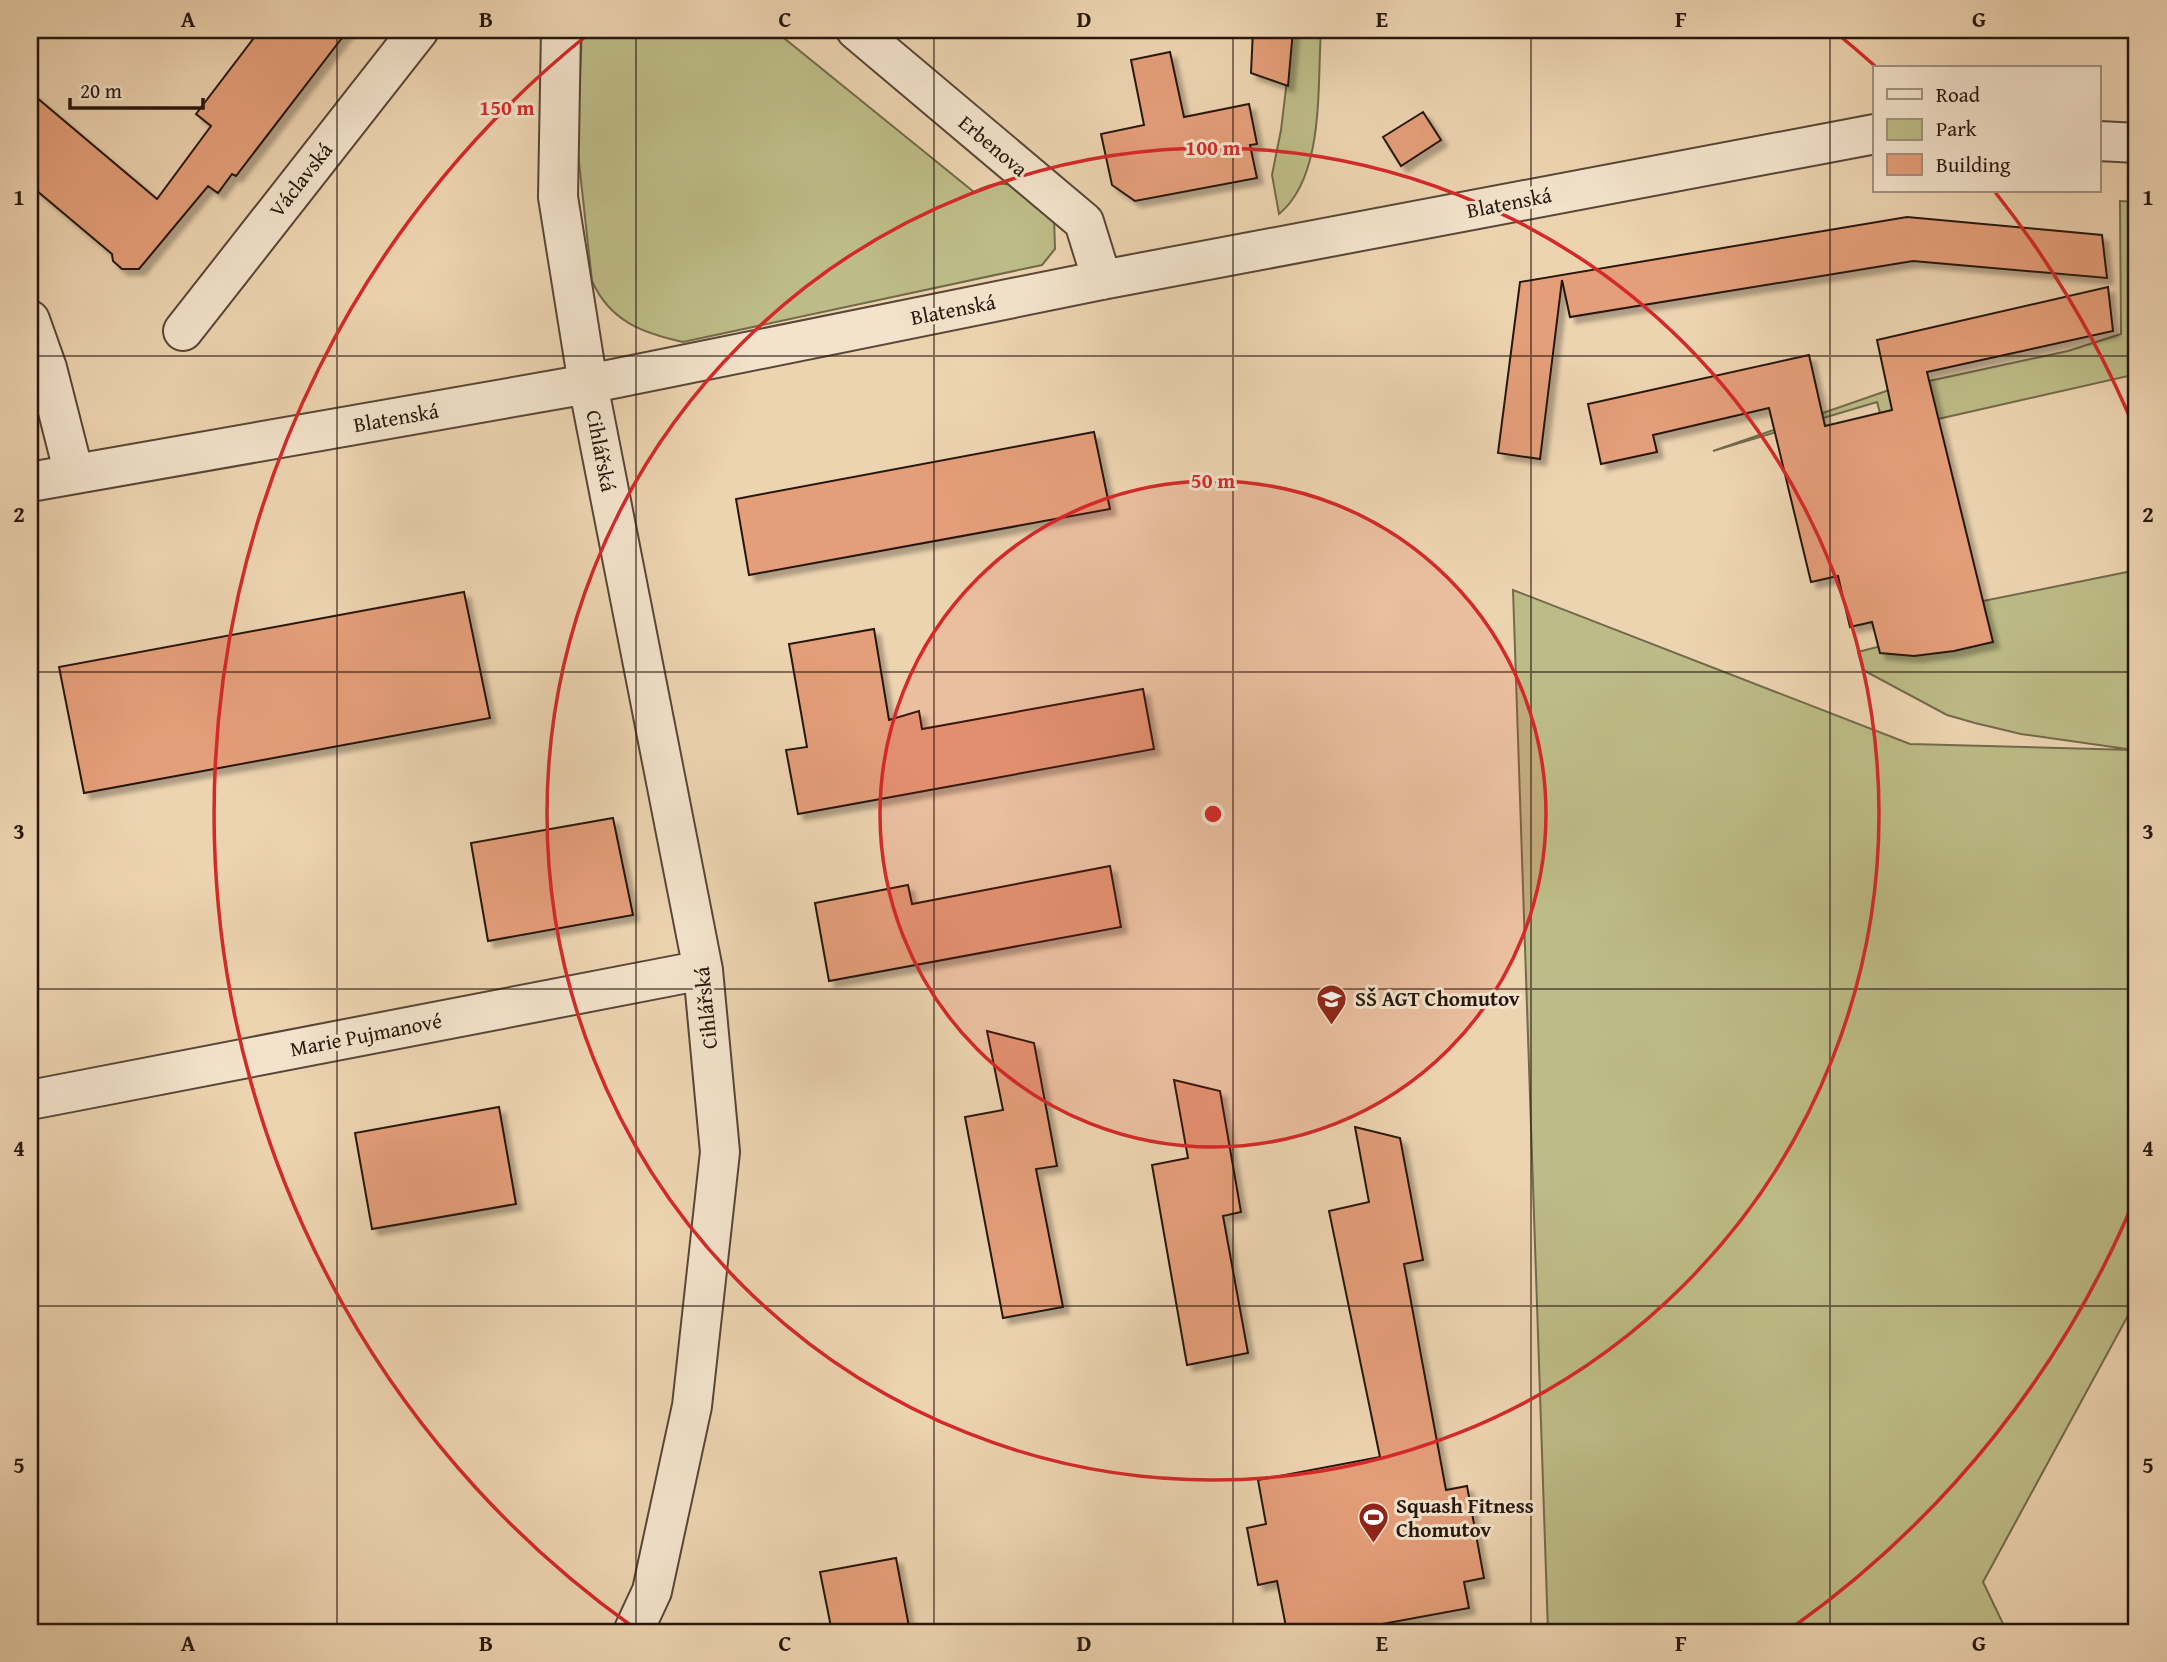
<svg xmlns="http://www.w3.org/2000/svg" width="2167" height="1662" font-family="'Gentium Book Plus',serif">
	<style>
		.green { fill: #bdbc88; stroke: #726a4a; stroke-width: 2 }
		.building { fill: #e49e79; stroke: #27170d; stroke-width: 2; filter: url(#shadow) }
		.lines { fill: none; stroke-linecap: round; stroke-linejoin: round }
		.minor-casing { stroke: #584636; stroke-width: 42 }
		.minor { stroke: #f3e3cc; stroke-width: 38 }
		.grid { fill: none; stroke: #27170d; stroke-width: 2; stroke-opacity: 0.55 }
		.ring { fill: none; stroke: #d62828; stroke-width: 3.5 }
		.labels { text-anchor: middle; stroke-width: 6; stroke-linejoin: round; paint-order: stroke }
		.street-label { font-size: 21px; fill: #27170d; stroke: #f3e3cc }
		.poi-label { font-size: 21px; font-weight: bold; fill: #27170d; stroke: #f3e3cc; text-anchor: start }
		.centre { fill: #d62828; stroke: #f3e3cc; stroke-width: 3.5 }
		.ring-label { font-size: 21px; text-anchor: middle; font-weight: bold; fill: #d62828; stroke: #f3e3cc; stroke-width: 6; stroke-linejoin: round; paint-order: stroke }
		.neatline { fill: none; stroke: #27170d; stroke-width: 2.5 }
		.grid-label { font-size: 23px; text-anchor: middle; font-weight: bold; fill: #27170d }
	</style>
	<defs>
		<filter id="shadow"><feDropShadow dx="6" dy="6" stdDeviation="2" flood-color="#0004"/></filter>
	</defs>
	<rect width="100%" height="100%" fill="#edd4b1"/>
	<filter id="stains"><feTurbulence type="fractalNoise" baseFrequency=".00286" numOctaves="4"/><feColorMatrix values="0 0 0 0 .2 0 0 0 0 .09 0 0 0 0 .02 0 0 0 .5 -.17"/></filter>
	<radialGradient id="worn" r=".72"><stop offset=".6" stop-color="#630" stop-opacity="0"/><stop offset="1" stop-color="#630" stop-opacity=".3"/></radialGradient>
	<path class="green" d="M582,30H774L974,192C1012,171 1026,193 1054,216L1055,249L1042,265L683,342C642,333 610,321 592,281L577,144Z
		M1293,30H1321C1317,86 1325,176 1279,214L1272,175L1281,130Z
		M2120,201L2137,202V374L1885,431L1877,402L1713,451L1892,389L2068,351L2121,334Z
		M2137,570V1299L1983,1582L2007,1632H1548L1513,590L1910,744L2134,750L2021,734L1975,723L1947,715L1863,670L1858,652L1885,645L1879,622Z"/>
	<path class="building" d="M260,30H348L236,176L232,174L218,193L208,186L139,269H122L113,261L112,254L30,185V92L157,199L211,126L196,114Z
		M1253,30H1293L1288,86L1251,73Z
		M1170,52L1184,117L1249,104L1257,144L1250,145L1257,178L1135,201L1112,185L1101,134L1144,125L1131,60Z
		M1423,112L1441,140L1401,166L1383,137Z
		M1907,217L2102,235L2107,278L1913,261L1570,317L1562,280L1540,459L1498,453L1520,282Z
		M2108,287L2113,331L1927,372L1993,642L1954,651L1914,656L1880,653L1872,622L1850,627L1838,576L1811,582L1769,408L1653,435L1657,452L1601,464L1588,404L1809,355L1825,426L1892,410L1877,340Z
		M1094,432L1110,509L749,575L736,499Z
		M464,592L490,718L84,793L59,667Z
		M874,629L889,720L919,711L922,729L1143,689L1154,749L798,814L786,750L807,747L789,644Z
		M613,818L633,915L488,941L471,843Z
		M1110,866L1121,927L829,981L815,903L908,885L912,904Z
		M987,1031L1034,1043L1057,1166L1036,1169L1063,1307L1003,1318L965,1117L1003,1110Z
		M1174,1080L1220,1091L1241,1212L1223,1216L1248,1353L1187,1365L1152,1165L1188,1158Z
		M499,1107L516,1204L372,1229L355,1133Z
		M1355,1127L1400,1138L1423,1260L1404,1264L1446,1490L1467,1486L1484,1578L1464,1582L1469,1608L1339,1632H1287L1277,1581L1258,1585L1247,1528L1266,1524L1258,1480L1380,1457L1329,1211L1369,1202Z
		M896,1558L910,1632H832L820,1572Z"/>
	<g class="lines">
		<defs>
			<path id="minor" d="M561,30L558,197L588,384L703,970L720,1152L692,1406L652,1591L633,1632
				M856,30L1084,222L1102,280
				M2099,141L2137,143
				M30,320L47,368L74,474
				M183,331L419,30
				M30,482L588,384L1102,280L1875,134
				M30,1100L703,970"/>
		</defs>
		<use href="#minor" class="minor-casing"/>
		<use href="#minor" class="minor"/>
	</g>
	<path class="grid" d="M337,30V1632M636,30V1632M934,30V1632M1233,30V1632M1531,30V1632M1830,30V1632M30,356H2137M30,672H2137M30,989H2137M30,1306H2137"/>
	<circle cx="1213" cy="814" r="333" fill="#d62828" fill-opacity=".12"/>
	<g class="ring">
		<circle cx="1213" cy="814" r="333"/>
		<circle cx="1213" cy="814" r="666"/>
		<path d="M2136 1196A999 999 0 0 1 1793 1627M633 1627A999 999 0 0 1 591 32M1835 32A999 999 0 0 1 1875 66M1995 192A999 999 0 0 1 2136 432"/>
	</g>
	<defs>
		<symbol id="school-pin" viewBox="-11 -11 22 30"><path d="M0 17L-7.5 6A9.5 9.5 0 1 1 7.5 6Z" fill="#8f2418" stroke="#f3e3cc"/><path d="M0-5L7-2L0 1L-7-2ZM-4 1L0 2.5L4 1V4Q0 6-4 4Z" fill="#fff"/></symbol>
		<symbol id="stadium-pin" viewBox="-11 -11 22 30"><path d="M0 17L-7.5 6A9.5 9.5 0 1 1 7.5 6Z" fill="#8f2418" stroke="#f3e3cc"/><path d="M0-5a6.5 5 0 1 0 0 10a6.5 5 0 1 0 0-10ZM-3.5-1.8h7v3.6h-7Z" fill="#fff"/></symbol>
	</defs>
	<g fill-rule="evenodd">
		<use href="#school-pin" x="1314" y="982" width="35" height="47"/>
		<use href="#stadium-pin" x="1356" y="1500" width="35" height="47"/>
	</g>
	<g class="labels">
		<g class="street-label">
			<text transform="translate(993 146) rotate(40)" y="7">Erbenova</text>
			<text transform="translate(301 180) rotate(-52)" y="7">Václavská</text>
			<text transform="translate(1509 203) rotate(-11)" y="7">Blatenská</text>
			<text transform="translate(953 310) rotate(-11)" y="7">Blatenská</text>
			<text transform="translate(396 418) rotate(-10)" y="7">Blatenská</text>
			<text transform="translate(601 451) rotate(79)" y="7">Cihlářská</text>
			<text transform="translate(706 1008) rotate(-96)" y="7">Cihlářská</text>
			<text transform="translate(366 1035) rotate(-11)" y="7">Marie Pujmanové</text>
		</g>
		<g class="poi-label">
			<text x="1355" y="1006">SŠ AGT Chomutov</text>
			<text x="1396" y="1513">Squash Fitness<tspan x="1396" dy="24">Chomutov</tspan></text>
		</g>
	</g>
	<circle cx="1213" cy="814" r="10" class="centre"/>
	<g class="ring-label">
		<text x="507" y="115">150 m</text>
		<text x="1213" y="155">100 m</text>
		<text x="1213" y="488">50 m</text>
	</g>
	<rect width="2167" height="1662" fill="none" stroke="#edd4b1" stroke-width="77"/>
	<rect x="1873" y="66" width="228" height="126" fill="#f3e3cc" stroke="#a19180" stroke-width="2"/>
	<rect x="1887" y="89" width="35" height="10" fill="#f3e3cc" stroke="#a19180" stroke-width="2"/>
	<text x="1936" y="102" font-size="21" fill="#27170d">Road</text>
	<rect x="1887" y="119" width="35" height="21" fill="#bdbc88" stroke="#a19180" stroke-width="2"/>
	<text x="1936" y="136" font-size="21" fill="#27170d">Park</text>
	<rect x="1887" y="154" width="35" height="21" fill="#e49e79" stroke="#a19180" stroke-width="2"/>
	<text x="1936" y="172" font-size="21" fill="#27170d">Building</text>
	<path d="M70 98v10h133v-10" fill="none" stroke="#27170d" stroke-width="3.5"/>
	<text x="80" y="98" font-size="21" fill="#27170d" stroke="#f3e3cc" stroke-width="5" paint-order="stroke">20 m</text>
	<rect x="38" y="38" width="2090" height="1586" class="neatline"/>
	<g class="grid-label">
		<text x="188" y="27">A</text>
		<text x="486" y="27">B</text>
		<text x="785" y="27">C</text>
		<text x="1084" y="27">D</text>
		<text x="1382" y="27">E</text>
		<text x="1681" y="27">F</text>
		<text x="1979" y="27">G</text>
		<text x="19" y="205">1</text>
		<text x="2148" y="205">1</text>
		<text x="19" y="522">2</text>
		<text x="2148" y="522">2</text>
		<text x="19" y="839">3</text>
		<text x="2148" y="839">3</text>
		<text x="19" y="1156">4</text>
		<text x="2148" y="1156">4</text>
		<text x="19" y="1473">5</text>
		<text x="2148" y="1473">5</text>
		<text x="188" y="1651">A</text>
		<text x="486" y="1651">B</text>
		<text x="785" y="1651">C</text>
		<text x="1084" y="1651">D</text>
		<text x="1382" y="1651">E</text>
		<text x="1681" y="1651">F</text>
		<text x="1979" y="1651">G</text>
	</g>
	<rect width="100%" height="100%" filter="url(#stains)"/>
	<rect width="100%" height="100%" fill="url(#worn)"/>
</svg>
